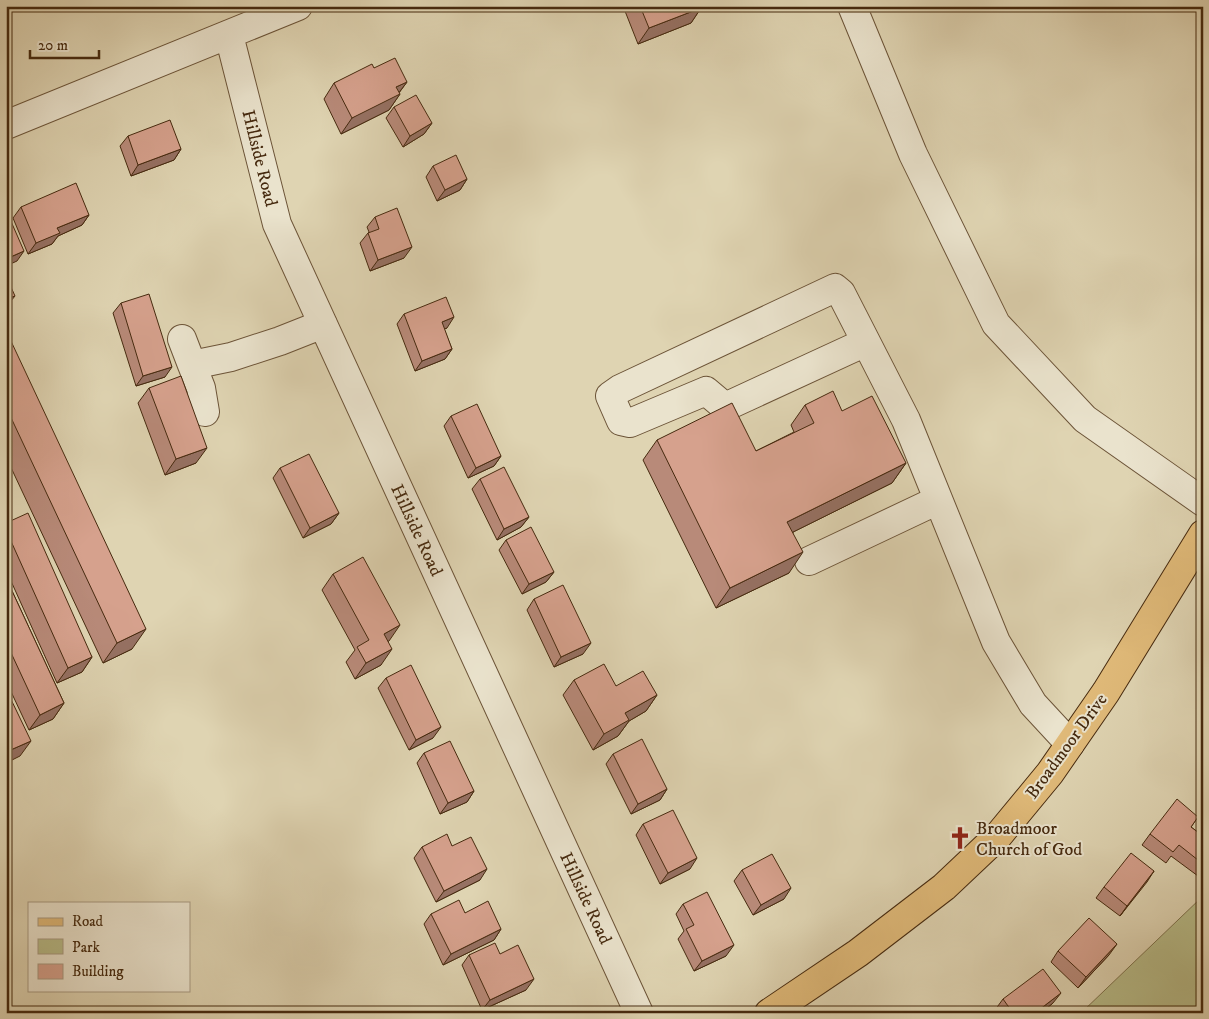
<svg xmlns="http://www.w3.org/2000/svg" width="1209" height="1019" font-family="'IM FELL DW Pica',serif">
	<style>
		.green { fill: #b7bb88; stroke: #7e724c }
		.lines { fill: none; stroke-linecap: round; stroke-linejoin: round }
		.minor-casing { stroke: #6c5438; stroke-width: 30 }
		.major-casing { stroke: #462a0f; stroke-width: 30 }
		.minor { stroke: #eae3cd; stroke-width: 28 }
		.major { stroke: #e0ba79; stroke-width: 28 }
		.wall { fill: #b88a79; stroke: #462a0f }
		.shaded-wall { fill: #967163; stroke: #462a0f }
		.building { fill: #d6a18d; stroke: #462a0f }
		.labels { text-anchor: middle; stroke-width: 4; stroke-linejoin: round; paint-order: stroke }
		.street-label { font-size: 18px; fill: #462a0f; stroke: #eae3cd }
		.poi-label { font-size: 18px; fill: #462a0f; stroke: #eae3cd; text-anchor: start }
	</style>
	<rect width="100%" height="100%" fill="#dfd4b2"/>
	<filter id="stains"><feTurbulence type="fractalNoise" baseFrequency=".004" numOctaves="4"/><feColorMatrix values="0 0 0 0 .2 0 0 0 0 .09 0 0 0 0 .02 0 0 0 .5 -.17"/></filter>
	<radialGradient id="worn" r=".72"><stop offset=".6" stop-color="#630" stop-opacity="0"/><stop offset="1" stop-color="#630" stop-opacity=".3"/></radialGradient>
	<path class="green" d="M1203,896V1013H1081Z"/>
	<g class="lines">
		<defs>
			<path id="minor" d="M852,6L913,154L996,324L1085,419L1203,502
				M229,35L277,224L639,1013
				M6,125L298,6
				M182,339L192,365L231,357L280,341L323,324
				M866,342L725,407L706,391L630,423L621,421L610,396L620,389L835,288L841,293L906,420L996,642L1033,704L1070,744
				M192,365L201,388L205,412
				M809,561L938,500"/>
			<path id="major" d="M769,1013L858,953L944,887L998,836L1050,773L1106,692L1203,534"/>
		</defs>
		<use href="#minor" class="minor-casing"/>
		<use href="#major" class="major-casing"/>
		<use href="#minor" class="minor"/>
		<use href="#major" class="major"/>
	</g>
	<path class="wall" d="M623,6H701V8L691,23L638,44Z
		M374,68L407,82L399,93L400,94L389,110L341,134L324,99L334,83Z
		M394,107L432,123L424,134L403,147L386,118Z
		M128,136L181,149L174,160L131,176L120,146Z
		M433,166L467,179L460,190L437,201L426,177Z
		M21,207L89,215L82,225L58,236L52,244L28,254L13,218Z
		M375,217L404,258L370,271L360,243L368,233L369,232L367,227Z
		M121,303L165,377L136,386L113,313Z
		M404,314L447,328L444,329L452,349L445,359L415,371L397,324Z
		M6,341L132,649L103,663L6,457Z
		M149,388L196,463L165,475L138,403Z
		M805,405L842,411L906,463L892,483L793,532L789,573L716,608L643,460L657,440L756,451L794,432L791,425Z
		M451,416L501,456L494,466L468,478L444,426Z
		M280,468L339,513L331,524L303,538L273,478Z
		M480,479L529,517L521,527L497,540L472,489Z
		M6,523L92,657L82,672L57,683L6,570Z
		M506,540L554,572L546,582L522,594L499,550Z
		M333,574L389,641H388L381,665L355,679L346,662L355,650L322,590Z
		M6,578L64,703L53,719L29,730L6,681Z
		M534,599L583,654L554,667L527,610Z
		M386,678L433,738L409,750L378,688Z
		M574,680L616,686L657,695L646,711L629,721L618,736L593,750L563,695Z
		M424,753L474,791L467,802L440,814L417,763Z
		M613,754L667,789L660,800L631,814L606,764Z
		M1198,817L1191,827L1203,836V871L1198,876L1171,856L1166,863L1142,845L1150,834Z
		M643,824L690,869L660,884L636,835Z
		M452,846L480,880L436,902L414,858L422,847Z
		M742,870L784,899L753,915L734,881Z
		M1154,871L1120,916L1096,898L1104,887Z
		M683,904L726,956L694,971L678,939L684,931L676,914Z
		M465,913L501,929L494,940L443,965L424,924L431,914Z
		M1058,951L1109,955L1078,988L1051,962Z
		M500,954L526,990L482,1010L462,965L469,955Z
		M1003,999L1053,1003L1041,1013H998L995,1010Z"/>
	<path class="shaded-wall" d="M701,8L691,23L638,44L649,28Z
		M407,82L397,95L400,94L389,110L341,134L352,118L396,87Z
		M432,123L424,134L403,147L410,136Z
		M181,149L174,160L131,176L138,165Z
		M467,179L460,190L437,201L445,190Z
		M89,215L82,225L58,236L52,244L28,254L36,243L57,228Z
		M412,247L404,258L370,271L378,260Z
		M24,251L17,261L6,266V259Z
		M15,296L6,307V299Z
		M454,317L447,328L434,333L442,322Z
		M452,349L445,359L415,371L422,361Z
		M172,367L165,377L136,386L143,376Z
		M207,448L196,463L165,475L176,459Z
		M501,456L494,466L468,478L476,468Z
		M906,463L892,483L773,542L787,522Z
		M339,513L331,524L303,538L310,528Z
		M529,517L521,527L497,540L504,529Z
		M803,552L789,573L716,608L730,588Z
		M554,572L546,582L522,594L529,584Z
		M400,625L389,641L373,649L384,634Z
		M146,629L132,649L103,663L117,643Z
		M591,643L583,654L554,667L561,657Z
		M392,649L381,665L355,679L366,663Z
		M92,657L82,672L57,683L68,668Z
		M657,695L646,711L629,721L618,736L593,750L604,734L625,713Z
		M64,703L53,719L29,730L40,715Z
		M441,727L433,738L409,750L416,740Z
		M31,741L20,756L6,763V752Z
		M667,789L660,800L631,814L638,804Z
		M474,791L467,802L440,814L448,803Z
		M697,858L690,869L660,884L668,873Z
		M487,869L480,880L436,902L444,891Z
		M1154,871L1147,882L1120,916L1127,906Z
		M791,888L784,899L753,915L761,905Z
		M501,929L494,940L443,965L451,954Z
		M1117,944L1109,955L1078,988L1086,977Z
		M734,945L726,956L694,971L702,961Z
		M534,979L526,990L482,1010L490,1000Z
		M1061,993L1053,1003L1041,1013H1035Z"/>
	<path class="building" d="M640,6H701V8L649,28Z
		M395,58L407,82L396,87L400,94L352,118L334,83L372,64L374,68Z
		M416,95L432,123L410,136L394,107Z
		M170,120L181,149L138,165L128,136Z
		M456,155L467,179L445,190L433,166Z
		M76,183L89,215L57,228L60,233L36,243L21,207Z
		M397,208L412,247L378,260L368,233L379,229L375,217Z
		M6,210L24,251L6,259Z
		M6,276L15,296L6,299Z
		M149,294L172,367L143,376L121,303Z
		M446,297L454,317L442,322L452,349L422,361L404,314Z
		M10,339L146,629L117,643L6,407V341Z
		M181,376L207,448L176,459L149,388Z
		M833,391L842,411L872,396L906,463L787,522L803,552L730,588L657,440L732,403L756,451L814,423L805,405Z
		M477,404L501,456L476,468L451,416Z
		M309,454L339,513L310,528L280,468Z
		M504,467L529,517L504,529L480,479Z
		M28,513L92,657L68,668L6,530V523Z
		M531,527L554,572L529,584L506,540Z
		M363,557L400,625L384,634L392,649L366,663L357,647L369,640L333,574Z
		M6,578L64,703L40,715L6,642Z
		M563,585L591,643L561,657L534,599Z
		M604,664L616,686L643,671L657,695L625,713L629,720L604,734L574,680Z
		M411,665L441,727L416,740L386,678Z
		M6,689L31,741L6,752Z
		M642,739L667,789L638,804L613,754Z
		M450,741L474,791L448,803L424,753Z
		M1177,799L1198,817L1191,827L1203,836V864L1179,845L1173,852L1150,834Z
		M673,810L697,858L668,873L643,824Z
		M447,834L452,846L471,837L487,869L444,891L422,847Z
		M1131,853L1154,871L1127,906L1104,887Z
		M772,854L791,888L761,905L742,870Z
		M707,892L734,945L702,961L686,929L694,925L683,904Z
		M459,900L465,913L488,901L501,929L451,954L431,914Z
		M1089,918L1117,944L1086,977L1058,951Z
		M495,943L500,954L518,945L534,979L490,1000L469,955Z
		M1043,969L1061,993L1035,1013H1013L1003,999Z
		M508,1008L511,1013H497Z
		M536,1008L538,1013H527Z"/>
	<defs>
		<symbol id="church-bare" viewBox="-9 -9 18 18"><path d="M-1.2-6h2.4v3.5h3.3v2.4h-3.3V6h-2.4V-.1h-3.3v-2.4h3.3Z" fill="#8f2418" stroke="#eae3cd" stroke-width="2.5" paint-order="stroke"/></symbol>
	</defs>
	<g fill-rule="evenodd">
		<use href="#church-bare" x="944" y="822" width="32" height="32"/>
	</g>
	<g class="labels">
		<g class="street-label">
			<text transform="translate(260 158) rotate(76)" y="6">Hillside Road</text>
			<text transform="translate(417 530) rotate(65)" y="6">Hillside Road</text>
			<text transform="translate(1066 746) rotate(-54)" y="6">Broadmoor Drive</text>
			<text transform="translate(586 898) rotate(65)" y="6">Hillside Road</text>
		</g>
		<g class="poi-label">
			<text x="976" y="834">Broadmoor<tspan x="976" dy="21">Church of God</tspan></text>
		</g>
	</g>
	<rect width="1209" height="1019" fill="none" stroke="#dfd4b2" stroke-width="25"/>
	<rect x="8" y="8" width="1194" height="1004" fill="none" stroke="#462a0f" stroke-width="2.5"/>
	<rect x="12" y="12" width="1184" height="994" fill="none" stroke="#462a0f"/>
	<rect x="28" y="902" width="162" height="90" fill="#eae3cd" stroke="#a89981"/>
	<rect x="38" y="918" width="25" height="8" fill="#e0ba79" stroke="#a89981"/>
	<text x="72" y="926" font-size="15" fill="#462a0f">Road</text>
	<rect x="38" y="939" width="25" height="15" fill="#b7bb88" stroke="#a89981"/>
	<text x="72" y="952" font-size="15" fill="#462a0f">Park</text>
	<rect x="38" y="964" width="25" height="15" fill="#d6a18d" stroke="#a89981"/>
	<text x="72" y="976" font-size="15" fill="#462a0f">Building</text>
	<path d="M30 50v8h69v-8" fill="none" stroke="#462a0f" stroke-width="2.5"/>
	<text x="38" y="50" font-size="15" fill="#462a0f" stroke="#eae3cd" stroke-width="4" paint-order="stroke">20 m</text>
	<rect width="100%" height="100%" filter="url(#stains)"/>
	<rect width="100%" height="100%" fill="url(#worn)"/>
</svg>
